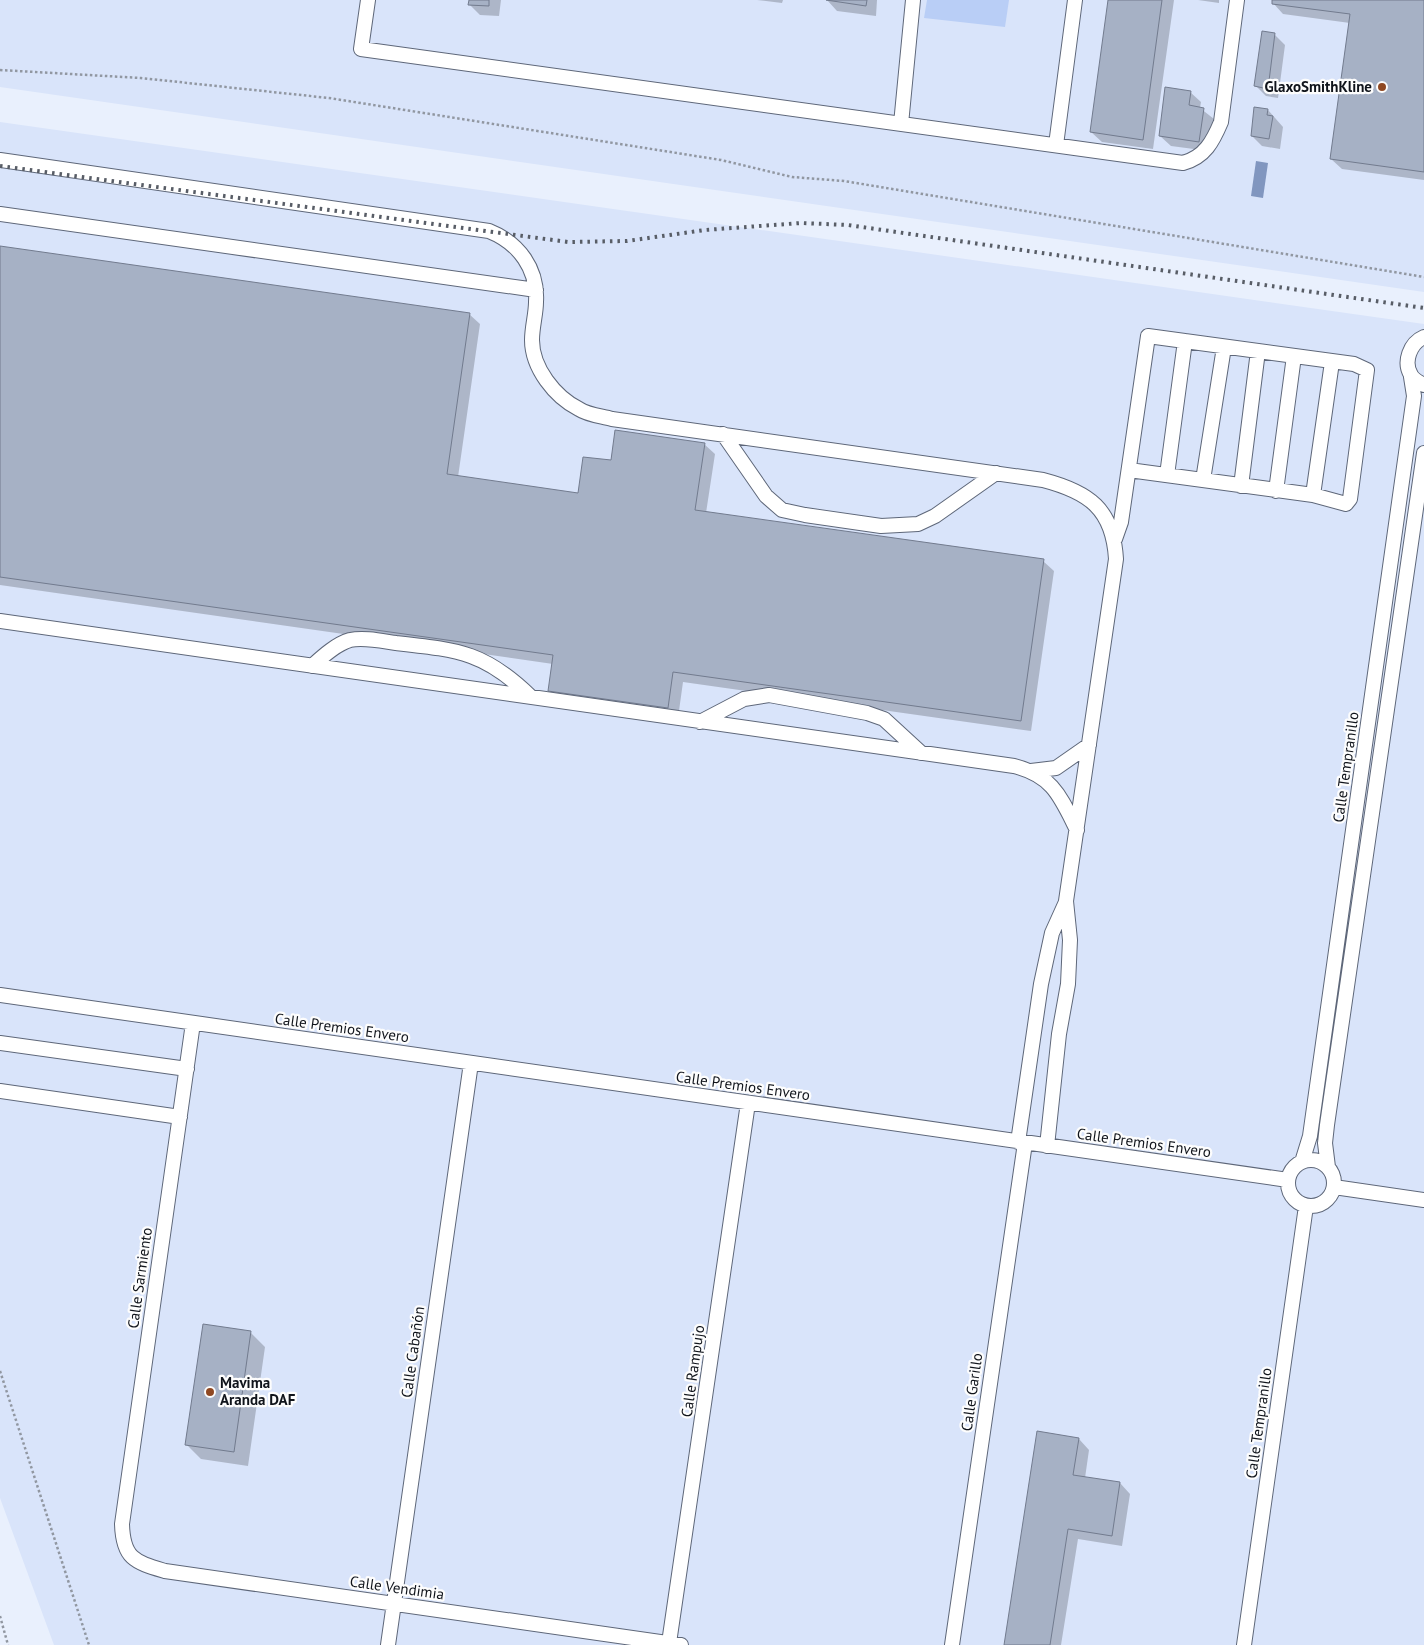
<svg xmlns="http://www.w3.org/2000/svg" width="1424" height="1645" font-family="'PT Sans',sans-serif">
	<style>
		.built { fill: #d9e4fa }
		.green { fill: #b9cef6 }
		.water { fill: #8196bf }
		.shadow { fill: #0003 }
		.building { fill: #a6b1c5; stroke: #727b8e }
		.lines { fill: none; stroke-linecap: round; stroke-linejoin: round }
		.minor-casing { stroke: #5e6779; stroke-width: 16 }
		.path { stroke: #9197a1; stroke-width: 2.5; stroke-dasharray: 2.5 2.5; stroke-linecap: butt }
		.minor { stroke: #fff; stroke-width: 14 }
		.rail { stroke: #585d66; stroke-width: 4; stroke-dasharray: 2.5 5; stroke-linecap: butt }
		.poi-dot { fill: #8f4822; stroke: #fdfdfd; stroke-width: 2 }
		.labels { text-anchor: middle; stroke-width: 4.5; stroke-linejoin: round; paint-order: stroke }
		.poi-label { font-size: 15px; font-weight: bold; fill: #10141b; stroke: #fdfdfd; text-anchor: end }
		.street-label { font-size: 15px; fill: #10141b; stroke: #fdfdfd }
	</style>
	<rect width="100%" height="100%" fill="#e9f0fd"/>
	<path class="built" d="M0,0H1424V292L0,87Z
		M0,122L1424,324V1645H54L0,1498Z"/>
	<path class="green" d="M927,0H1009L1005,27L924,18Z"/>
	<path class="water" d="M1256,161L1268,163L1263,198L1251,196Z"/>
	<path class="shadow" d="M470,0H501L499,16L480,15L470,5Z
		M757,0H783L782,3Z
		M827,0H877L876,16L837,11Z
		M1110,0H1174L1153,149L1102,142L1091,132Z
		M1198,0H1219V3Z
		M1273,0H1424V180L1342,169L1331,159L1350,23L1283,14L1273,3Z
		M1274,34L1285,45L1278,98L1266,96L1255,85Z
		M1190,92L1201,102L1200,108L1214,119L1209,151L1171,146L1160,136Z
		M1268,110L1283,127L1280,149L1262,146L1252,136Z
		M0,247L469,314L480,324L458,477L579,494L612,462L704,444L715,454L706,513L1043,561L1054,571L1031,731L683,682L678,718L560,701L550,691L553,664L0,585Z
		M251,1333L265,1347L248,1466L201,1459L187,1445Z
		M1079,1439L1089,1450L1085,1478L1120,1483L1130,1494L1122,1546L1078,1539L1061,1645H1005Z"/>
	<path class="building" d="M469,0H489V6L468,5Z
		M826,0H867L866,6Z
		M1108,0H1162L1143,140L1090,132Z
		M1272,0H1424V172L1330,159L1350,14L1272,4Z
		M1262,31L1275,33L1268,89L1254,86Z
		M1165,87L1191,91L1189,105L1204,108L1199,142L1159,136Z
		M1254,107L1268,109L1267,115L1273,116L1269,139L1251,136Z
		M0,246L470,313L447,474L578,493L583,457L611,460L615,430L705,443L695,510L1044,559L1021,721L673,672L668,708L548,691L553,655L0,577Z
		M203,1324L251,1331L234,1452L185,1445Z
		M1037,1431L1079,1438L1073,1475L1120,1482L1112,1536L1068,1529L1050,1645H1004Z"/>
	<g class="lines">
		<defs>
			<path id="minor" d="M368,0L361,49L1183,163C1205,157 1213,141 1221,122L1237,0
				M901,124L913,0
				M1056,145L1075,0
				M0,160L489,231C519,243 538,269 536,302C536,314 532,327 532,340C532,368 555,397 579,409C588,415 601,416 612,419L1043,480C1089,492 1113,509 1116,559L1066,901L1070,940L1068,984L1059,1034L1047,1146
				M0,214L536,290
				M1424,337C1410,343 1403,362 1411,375C1413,379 1420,383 1424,385
				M723,434L766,496L782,510L805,515L881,526L918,524L935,516L996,473
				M1167,475L1185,341
				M1203,480L1224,347
				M1241,486L1258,351
				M1276,491L1294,356
				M1313,495L1332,362
				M1115,539L1121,522L1148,336L1354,364L1367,370L1350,499L1346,504L1313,495L1129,470
				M0,621L1014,766C1053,776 1060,796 1077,830
				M312,666C322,657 336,644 350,640C364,637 382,641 396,643C459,650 485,652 531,697
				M700,722L744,699L769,695L867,713L884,719L921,753
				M1031,771L1056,768L1089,745
				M0,995L1288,1180
				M193,1023L122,1524C123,1559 135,1562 165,1571L681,1645
				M0,1043L187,1069
				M0,1091L180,1117
				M1018,1142L1041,984L1052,933L1066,902
				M1288 1183a23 23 0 1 1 46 0a23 23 0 1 1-46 0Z
				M1302,1162L1310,1136L1414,396L1411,377
				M1328,1167L1325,1143L1327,1125L1424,453
				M1334,1187L1424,1200
				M669,1643L748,1103
				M388,1645L471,1063
				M952,1645L1025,1143
				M1244,1645L1306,1206"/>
		</defs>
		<use href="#minor" class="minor-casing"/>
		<path class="path" d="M0,70L141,78L329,98L721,160L792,177L844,181L1424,277
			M0,1371L89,1645
			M0,1616L8,1645"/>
		<use href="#minor" class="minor"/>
		<path class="rail" d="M0,166L568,242L627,241L705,230L801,223L848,225L1424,308"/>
	</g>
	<g class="poi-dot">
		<circle cx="1382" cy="87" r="5"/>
		<circle cx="210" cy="1392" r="5"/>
	</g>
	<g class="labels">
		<g class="poi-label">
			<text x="1372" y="92">GlaxoSmithKline</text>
			<text x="220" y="1388" text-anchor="start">Mavima<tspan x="220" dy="17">Aranda DAF</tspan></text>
		</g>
		<g class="street-label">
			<text transform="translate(1346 767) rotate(-82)" y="5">Calle Tempranillo</text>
			<text transform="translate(342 1028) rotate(8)" y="5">Calle Premios Envero</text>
			<text transform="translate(743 1086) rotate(8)" y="5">Calle Premios Envero</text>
			<text transform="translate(1144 1143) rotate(8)" y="5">Calle Premios Envero</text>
			<text transform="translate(140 1278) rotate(-82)" y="5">Calle Sarmiento</text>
			<text transform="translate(413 1352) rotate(-82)" y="5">Calle Cabañón</text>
			<text transform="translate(693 1371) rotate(-82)" y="5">Calle Rampujo</text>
			<text transform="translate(972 1392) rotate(-82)" y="5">Calle Garillo</text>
			<text transform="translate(1259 1423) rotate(-82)" y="5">Calle Tempranillo</text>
			<text transform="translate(397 1588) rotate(8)" y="5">Calle Vendimia</text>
		</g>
	</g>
</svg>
